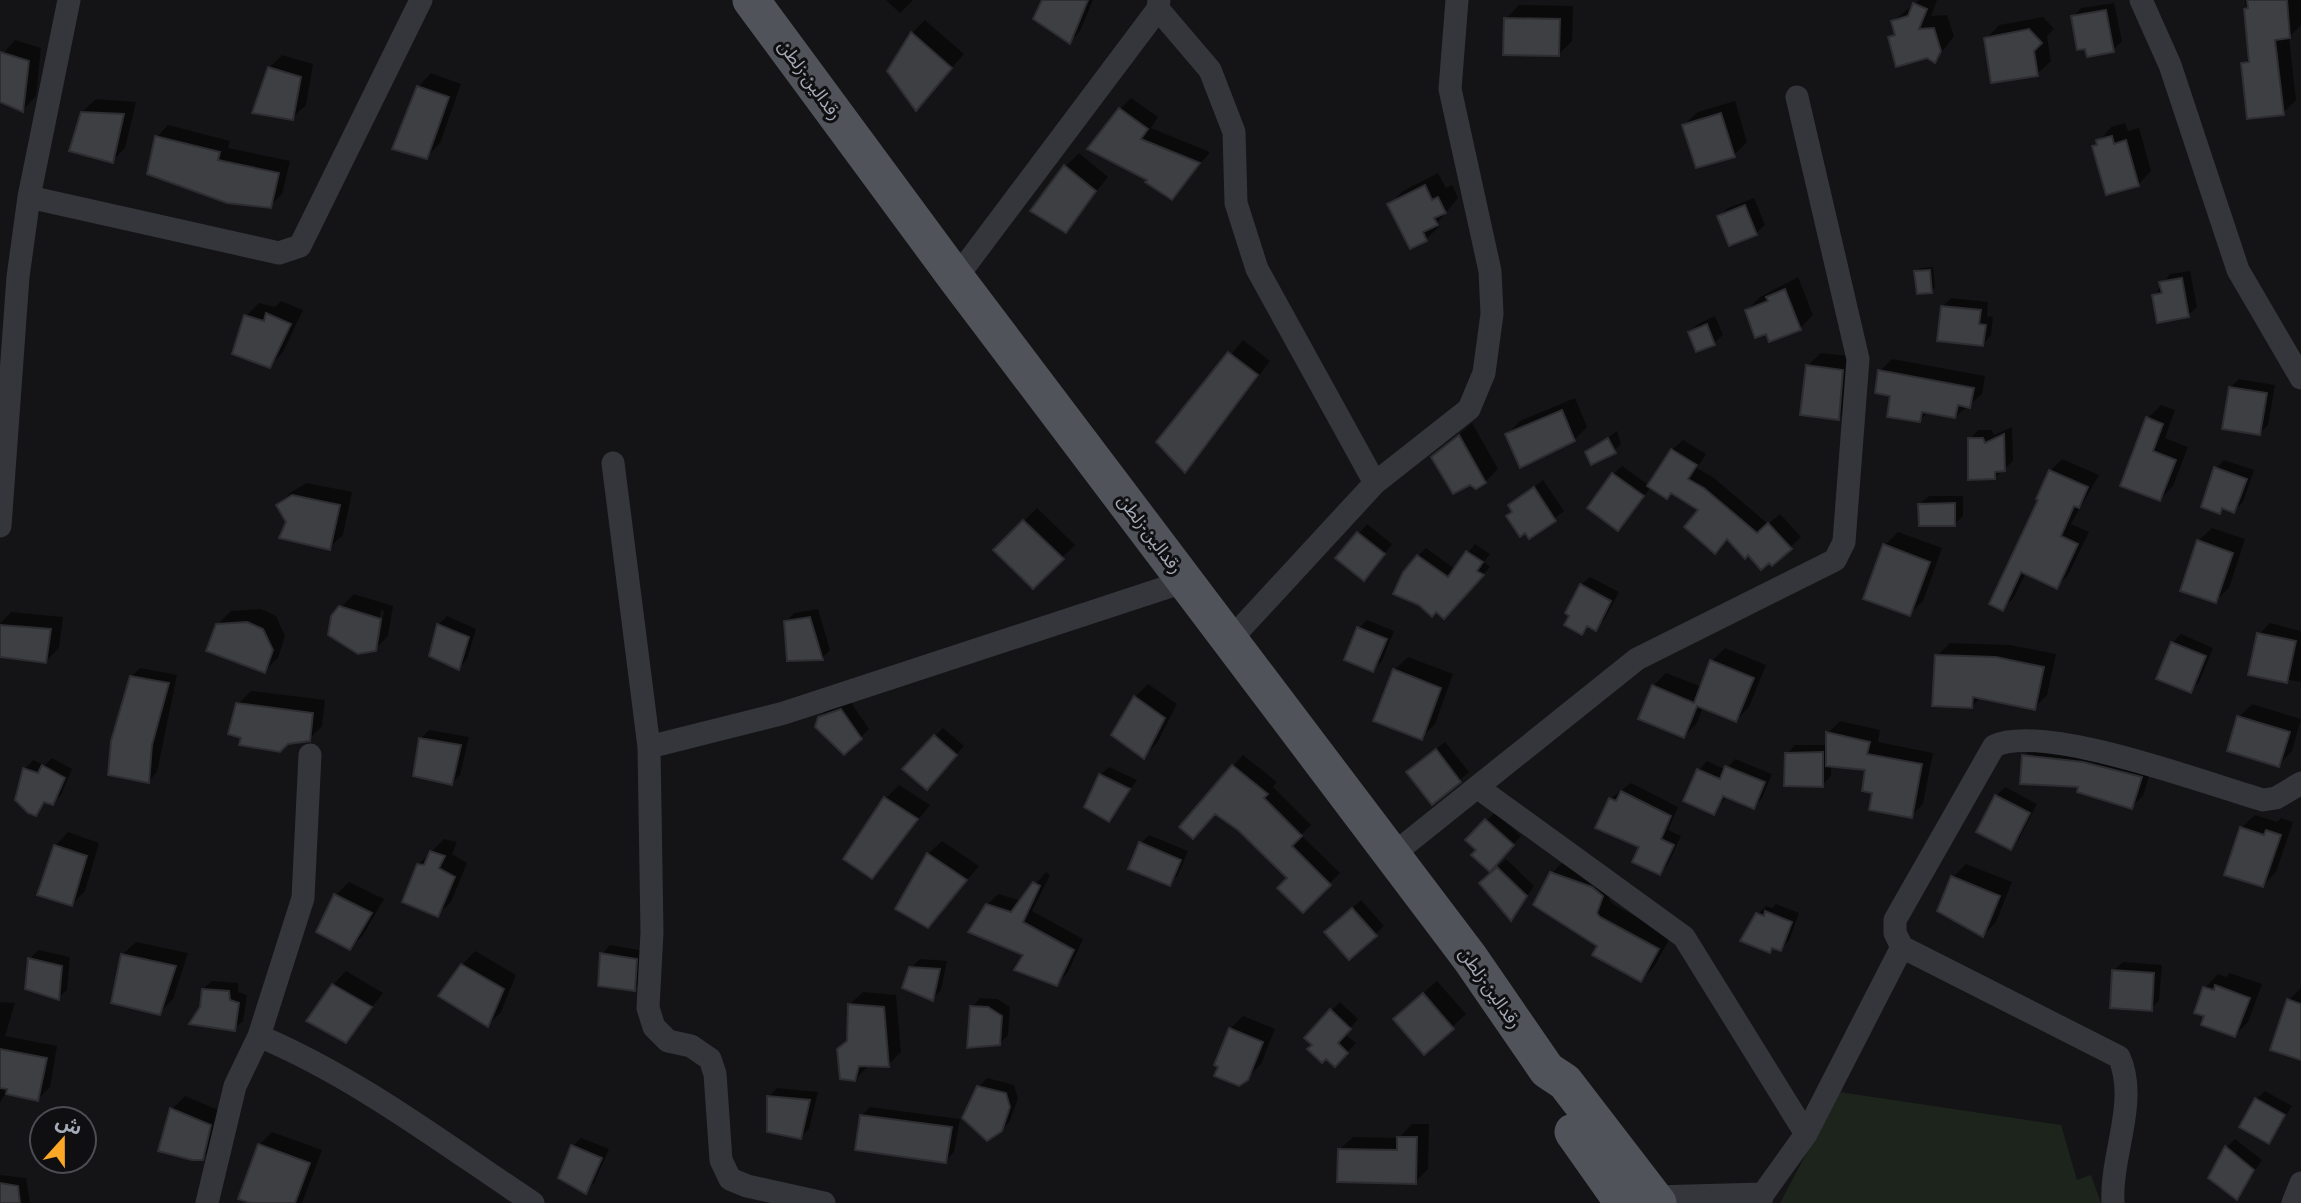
<svg xmlns="http://www.w3.org/2000/svg" width="2301" height="1203" font-family="'Asap Condensed','Noto Sans Arabic',sans-serif">
	<style>
		.green { fill: #1c241c }
		.shadow { fill: #0007; fill-rule: evenodd }
		.building { fill: #3e3f43; stroke: #2e2e32; stroke-width: 2 }
		.lines { fill: none; stroke-linecap: round; stroke-linejoin: round }
		.minor { stroke: #35363b; stroke-width: 23 }
		.primary { stroke: #50535a; stroke-width: 37 }
		.labels { text-anchor: middle; stroke-width: 6; stroke-linejoin: round; paint-order: stroke }
		.street-label { font-size: 18px; fill: #a5abb7; stroke: #0f0f11 }
	</style>
	<rect width="100%" height="100%" fill="#141416"/>
	<path class="green" d="M1839,1092L2061,1125L2077,1180L2091,1175L2101,1203H1780Z"/>
	<path class="shadow" d="M886,0H913L900,13Z
		M1043,0H1093L1080,31L1070,42Z
		M1919,0H1937L1931,16L1947,15L1954,36L1935,61L1890,38L1896,31L1893,21Z
		M2245,0H2301V25L2289,37L2296,100L2283,113L2243,64L2250,57Z
		M2114,3L2122,41L2113,50L2073,17L2081,8Z
		M1519,5L1573,6L1572,41L1559,54L1506,19Z
		M2043,17L2054,29L2047,36L2051,61L2037,74L1986,39L1999,25Z
		M925,20L964,54L916,108L889,71L912,33Z
		M15,40L41,48L36,96L23,110L0,100V57Z
		M282,55L313,64L306,105L292,118L269,68Z
		M431,73L461,84L440,143L427,157L418,87Z
		M1131,98L1158,117L1151,128L1210,152L1172,198L1149,179L1120,109Z
		M96,99L136,102L125,148L112,161L82,112Z
		M1735,101L1747,142L1734,155L1684,125L1698,112Z
		M2125,123L2128,131L2139,128L2151,171L2138,185L2094,147L2111,127Z
		M168,125L230,141L228,148L290,161L282,194L270,206L157,137Z
		M1079,153L1108,177L1065,230L1066,166Z
		M1438,173L1446,188L1452,185L1458,198L1438,222L1440,226L1426,239L1411,247L1389,205L1403,191Z
		M1754,198L1765,225L1756,233L1719,216L1728,208Z
		M1933,267L1935,287L1931,291L1916,272L1920,268Z
		M2190,271L2197,307L2188,315L2154,296L2170,274Z
		M1798,277L1813,315L1800,328L1767,332L1747,310L1760,297Z
		M1951,298L1988,302L1987,316L1993,317L1991,335L1983,344L1942,307Z
		M281,301L303,310L283,352L270,366L246,316L259,303L275,307Z
		M1715,316L1723,335L1714,343L1697,350L1690,332L1698,324Z
		M1243,340L1270,361L1186,471L1159,442Z
		M1821,353L1856,357L1852,405L1839,418L1807,366Z
		M1892,359L1985,376L1982,394L1955,417L1928,412L1920,420L1892,394L1880,371Z
		M2239,379L2275,385L2268,425L2260,433L2231,387Z
		M1575,398L1587,427L1574,440L1507,434L1520,421Z
		M2161,405L2175,410L2165,438L2188,447L2173,486L2160,499L2148,418Z
		M1472,423L1498,469L1485,482L1433,457Z
		M2012,427L2013,461L1994,478L1970,439L1978,430H1992L1994,435Z
		M1617,431L1621,444L1612,453L1587,452Z
		M1683,440L1706,454L1697,468L1714,478L1768,524L1780,514L1801,537L1773,564L1701,510L1672,492L1651,487L1618,529L1613,474L1622,466L1650,486L1672,450Z
		M2062,459L2099,475L2071,524L2089,532L2068,575L2056,587L2026,573L2014,597L2002,609L2050,471Z
		M2224,460L2254,470L2243,502L2234,511L2224,507L2219,512L2216,468Z
		M1543,480L1564,511L1530,537L1510,505Z
		M307,483L352,492L343,535L329,548L278,505L291,492Z
		M1929,496H1963V516L1954,524L1920,504Z
		M1037,508L1075,545L1033,586L996,550Z
		M1367,524L1392,544L1372,570L1338,558Z
		M2212,528L2245,539L2229,588L2215,601L2198,541Z
		M1898,532L1942,548L1923,601L1909,614L1885,545Z
		M1475,544L1490,554L1484,562L1490,567L1452,609L1436,610L1420,604L1418,556L1426,548L1455,569Z
		M1590,577L1619,592L1604,620L1595,628L1590,625L1582,633L1581,585Z
		M354,594L393,606L388,636L375,649L340,608ZM381,610L384,611L379,640H376Z
		M261,609L276,616L285,636L278,658L264,671L217,625L231,611Z
		M818,609L830,650L822,658L786,622L794,613Z
		M11,612L63,617L59,648L45,662L0,655V624Z
		M447,616L476,629L467,659L459,668L438,625Z
		M1367,620L1394,631L1382,661L1373,670L1359,628Z
		M2270,623L2301,631V682L2251,673L2259,634Z
		M2181,634L2213,648L2199,682L2190,691L2172,643Z
		M1950,643L2010,645L2056,654L2047,695L2034,708L1981,697L1971,707L1937,656Z
		M1725,648L1766,665L1749,707L1736,720L1703,707L1697,723L1684,736L1653,686L1666,673L1702,687L1712,661Z
		M1408,657L1453,674L1435,724L1421,738L1394,670Z
		M140,668L177,675L157,772L149,781L131,677Z
		M1148,684L1177,704L1157,743L1144,756L1114,735L1135,697Z
		M251,691L325,700L322,726L309,739L243,736L238,704Z
		M850,701L869,729L844,753L819,718L828,709Z
		M2252,704L2301,719L2292,751L2279,765L2239,717Z
		M1840,721L1880,730L1878,742L1933,753L1923,804L1911,816L1874,791L1867,769L1831,765V776L1822,785L1787,754L1795,745H1828V733Z
		M943,728L964,746L935,779V736Z
		M429,730L469,737L460,775L452,783L420,739Z
		M1445,742L1469,772L1433,803L1417,764Z
		M2035,744L2152,766L2143,796L2131,807L2024,756Z
		M1243,755L1277,782L1273,787L1311,825L1301,835L1340,873L1303,910L1233,766Z
		M52,758L72,769L61,795L52,803L47,801L36,814L25,769L33,760L45,765Z
		M1735,759L1772,774L1762,798L1754,807L1727,796L1714,813L1699,770L1707,761L1726,770Z
		M1109,767L1137,780L1109,820L1100,775Z
		M1631,783L1678,807L1668,830L1681,836L1668,864L1660,873L1610,799Z
		M899,785L930,805L872,877L886,798Z
		M2005,787L2037,804L2019,839L2011,848L1996,796Z
		M1495,812L1521,836L1498,861L1468,840Z
		M2255,815L2277,822L2281,818L2293,822L2276,872L2263,885L2241,828Z
		M68,832L99,843L85,891L72,904L55,846Z
		M1149,835L1188,851L1178,875L1169,884L1141,843Z
		M444,839L457,842L452,854L467,863L451,902L437,915L418,865Z
		M942,841L979,866L928,926V854Z
		M1506,859L1534,886L1511,918L1482,883Z
		M1565,860L1615,882L1609,899L1613,904L1671,936L1654,967L1641,980L1600,945L1552,873Z
		M1966,864L2012,882L1996,922L1983,935L1953,877Z
		M1046,872L1050,875L1032,911L1083,939L1068,972L1057,984L987,905L998,894L1021,901Z
		M349,882L384,899L363,935L350,948L336,895Z
		M1361,900L1384,926L1349,958L1335,924Z
		M1776,904L1799,913L1789,941L1780,949L1774,947L1770,951L1743,940L1758,914L1766,906L1772,908Z
		M136,942L188,953L173,999L159,1013L122,955Z
		M610,945L644,951L643,980L634,989L602,954Z
		M38,950L70,957L67,990L58,998L30,959Z
		M475,951L516,975L501,1012L488,1025L462,965Z
		M920,959L947,961L941,990L932,999L911,968Z
		M2123,962L2162,965L2159,1000L2151,1009L2114,970Z
		M346,971L383,993L345,1041L333,985Z
		M2230,973L2262,984L2248,1022L2235,1035L2206,1015L2205,988L2218,974L2226,977Z
		M212,981L238,983V992L247,995L243,1021L234,1029L202,1008L203,989Z
		M1437,981L1466,1014L1424,1053L1408,1006Z
		M2301,988V1058L2289,1000Z
		M863,992L896,995L901,1052L888,1065L868,1066L855,1080L849,1005Z
		M980,998L997,999L1010,1007L1008,1035L999,1044L972,1007Z
		M0,1002L15,1003L5,1036L57,1046L50,1087L38,1099L6,1092L0,1103Z
		M1340,1002L1358,1019L1345,1034L1356,1043L1335,1065L1331,1011Z
		M1243,1016L1275,1029L1261,1064L1247,1078L1230,1029Z
		M987,1078L1014,1085L1018,1098L1010,1121L1001,1130L979,1087Z
		M777,1088L818,1092L809,1129L801,1137L769,1097Z
		M2265,1091L2292,1106L2269,1142L2256,1099Z
		M185,1096L223,1112L216,1145L202,1158L172,1109Z
		M870,1107L960,1119L954,1152L945,1161L861,1116Z
		M1412,1124H1429L1428,1169L1415,1182L1339,1150L1353,1137L1399,1138Z
		M272,1132L322,1150L302,1203H255L259,1145Z
		M581,1138L609,1149L594,1183L586,1191L573,1146Z
		M2235,1139L2262,1160L2237,1198L2227,1147Z
		M0,1175L26,1178L30,1203H0Z"/>
	<path class="building" d="M1042,0H1088L1070,44L1033,19Z
		M2247,0H2287L2290,38L2275,40L2284,115L2247,119L2241,63L2249,62L2244,9L2248,8Z
		M1913,3L1927,9L1919,29L1934,28L1941,51L1935,63L1927,58L1896,67L1888,37L1895,35L1891,21L1908,16Z
		M2106,10L2114,52L2087,57L2085,49L2077,50L2071,16Z
		M1504,18L1560,19L1559,56L1503,55Z
		M2029,29L2042,43L2034,51L2038,76L1991,83L1984,38Z
		M911,32L952,68L916,111L887,71Z
		M0,52L29,61L23,112L0,102Z
		M268,67L301,77L293,120L252,113Z
		M417,86L449,97L427,159L392,149Z
		M1119,108L1148,129L1141,139L1200,163L1172,200L1145,182L1147,180L1087,149Z
		M81,112L124,114L113,163L69,151Z
		M1721,113L1735,157L1696,168L1682,125Z
		M155,136L220,152L218,160L279,173L271,208L227,203L147,174Z
		M2112,136L2114,144L2126,140L2139,186L2106,195L2092,146L2097,145L2096,140Z
		M1064,165L1096,191L1066,233L1030,211Z
		M1425,185L1432,200L1438,197L1446,213L1434,218L1438,225L1423,232L1427,241L1410,249L1387,204Z
		M1745,205L1757,235L1729,246L1717,216Z
		M1930,270L1932,293L1917,294L1914,271Z
		M2182,278L2189,317L2157,323L2152,295L2162,293L2159,282Z
		M1785,289L1801,330L1769,342L1766,334L1755,338L1745,310L1768,301L1766,297Z
		M1941,306L1981,310L1979,324L1986,325L1983,346L1937,341Z
		M266,313L291,324L270,368L232,354L244,315L264,321Z
		M1707,324L1715,345L1696,352L1688,332Z
		M1228,352L1258,375L1185,473L1156,442Z
		M1806,365L1843,370L1839,420L1800,415Z
		M1878,370L1974,388L1970,408L1958,405L1955,418L1922,412L1920,422L1887,417L1890,396L1875,393Z
		M2229,387L2267,393L2260,435L2222,429Z
		M1562,410L1575,441L1520,468L1505,434Z
		M2146,417L2163,424L2153,451L2176,460L2160,501L2120,486Z
		M2004,434L2005,471L1995,472V479L1968,480V438H1983L1985,443Z
		M1459,435L1486,483L1476,489L1470,485L1453,494L1431,457Z
		M1608,438L1616,453L1591,465L1585,452Z
		M1671,449L1697,465L1688,479L1704,488L1757,533L1768,523L1792,549L1772,566L1769,563L1761,570L1748,555L1745,559L1727,539L1715,554L1684,527L1698,510L1671,493L1667,499L1647,486Z
		M2214,467L2247,479L2234,513L2222,508L2220,514L2201,507Z
		M2049,470L2088,487L2079,508L2074,506L2061,536L2078,544L2057,589L2021,572L2003,611L1989,604L2038,500L2036,499Z
		M1612,473L1644,496L1618,531L1587,508Z
		M1534,487L1556,521L1529,539L1525,533L1520,537L1506,516L1512,512L1508,505Z
		M292,495L340,505L330,550L279,538L286,522L276,505Z
		M1955,503V526H1919L1918,504Z
		M1023,520L1064,559L1033,589L993,550Z
		M1357,532L1385,554L1364,581L1335,558Z
		M2197,540L2233,553L2216,603L2180,591Z
		M1883,544L1930,562L1910,616L1863,599Z
		M1466,551L1483,562L1477,571L1484,575L1444,619L1436,612L1432,617L1419,605L1393,594L1403,572L1417,555L1448,577Z
		M1580,584L1611,601L1596,631L1587,626L1582,635L1564,625L1569,616L1565,613Z
		M339,606L381,619L376,651L358,654L328,635L331,616Z
		M810,617L823,660L787,661L784,621Z
		M247,622L263,629L273,650L265,673L206,651L216,624Z
		M437,624L469,637L459,670L429,656Z
		M0,625L51,629L46,663L0,657Z
		M1357,627L1387,639L1373,672L1344,660Z
		M2257,633L2296,641L2287,683L2248,675Z
		M2171,642L2206,656L2191,693L2156,679Z
		M1935,655L1996,657L2044,667L2035,710L1973,697L1972,708L1932,706Z
		M1710,660L1754,678L1736,722L1697,706L1684,738L1638,719L1652,685L1694,703Z
		M1393,669L1441,688L1422,740L1373,721Z
		M130,676L169,683L152,745L149,783L108,775L111,741Z
		M1134,696L1165,718L1144,759L1111,735Z
		M236,703L313,713L310,741L288,744L280,752L239,745L241,738L228,734Z
		M841,709L862,739L844,755L815,727L818,717Z
		M2237,716L2290,732L2279,767L2227,751Z
		M1826,732L1870,742L1867,754L1922,764L1912,818L1869,810L1872,793L1862,791L1865,770L1826,766Z
		M934,735L957,755L927,790L902,769Z
		M419,738L461,745L452,785L413,776Z
		M1436,749L1461,782L1432,805L1406,772Z
		M1823,752V787L1784,786L1785,753Z
		M2022,755L2083,762L2142,777L2132,809L2077,792L2078,787L2020,784Z
		M42,765L65,778L53,805L44,802L36,816L28,813L15,800L23,768L38,773Z
		M1232,765L1268,794L1264,798L1302,836L1292,846L1331,885L1303,913L1277,888L1287,878L1238,830L1215,814L1193,839L1179,827Z
		M1725,766L1765,782L1754,809L1723,796L1714,815L1683,801L1697,769L1720,779Z
		M1099,774L1130,789L1109,822L1084,807Z
		M1621,791L1671,816L1661,839L1674,845L1660,875L1632,862L1639,847L1595,828L1609,798L1616,801Z
		M1995,795L2030,813L2011,850L1976,832Z
		M884,797L918,819L872,879L843,859Z
		M1485,819L1514,845L1490,872L1471,855L1476,850L1465,840Z
		M2240,827L2264,835L2266,830L2281,835L2263,887L2224,875Z
		M1139,842L1181,860L1170,886L1128,869Z
		M54,845L87,856L72,906L37,895Z
		M430,851L445,856L439,868L455,877L438,917L402,902L417,864L424,865Z
		M927,853L967,880L928,928L895,909Z
		M1497,867L1527,896L1511,921L1479,883Z
		M1550,872L1592,887L1603,896L1597,913L1600,917L1659,949L1641,982L1592,955L1597,946L1533,905Z
		M1951,876L2000,896L1983,937L1937,911Z
		M1033,882L1040,886L1023,922L1074,950L1057,986L1014,970L1023,955L968,932L986,904L1011,912Z
		M334,894L372,913L350,950L316,932Z
		M1352,908L1377,936L1349,960L1324,932Z
		M1765,911L1792,922L1781,951L1772,948L1770,953L1740,941L1756,913L1764,916Z
		M600,953L637,959L635,991L598,986Z
		M121,954L176,966L160,1015L111,1003Z
		M28,958L62,966L59,1000L25,989Z
		M461,964L504,989L488,1027L438,996Z
		M909,967L940,969L933,1001L902,988Z
		M2112,970L2154,973L2152,1011L2110,1008Z
		M332,984L372,1007L346,1043L306,1021Z
		M2215,985L2250,998L2235,1037L2201,1025L2204,1016L2194,1013L2203,987L2214,990Z
		M202,989L229,991L230,1000L239,1003L235,1031L189,1024L200,1007Z
		M1423,993L1454,1029L1424,1055L1393,1019Z
		M2287,999L2301,1004V1060L2270,1050Z
		M848,1004L884,1007L889,1067L859,1066L855,1081L840,1079L837,1049L847,1041Z
		M970,1006L988,1007L1002,1016L1000,1045L967,1048Z
		M1330,1009L1351,1029L1338,1043L1348,1053L1335,1067L1326,1059L1322,1063L1307,1049L1312,1045L1304,1038Z
		M1229,1028L1263,1042L1248,1080L1239,1086L1214,1076L1218,1067L1214,1065Z
		M0,1049L47,1058L38,1101L6,1094L7,1089L0,1088Z
		M977,1086L1006,1093L1010,1107L1002,1131L987,1141L962,1118Z
		M767,1096L810,1100L801,1139L767,1132Z
		M2255,1098L2285,1115L2269,1144L2239,1127Z
		M170,1108L211,1125L203,1160H192L158,1151Z
		M860,1115L952,1127L946,1163L855,1150Z
		M1397,1137H1417L1416,1184L1337,1182L1338,1149L1397,1150Z
		M258,1144L310,1163L295,1203H250L238,1199Z
		M571,1145L602,1158L586,1194L558,1178Z
		M2225,1146L2254,1170L2237,1200L2208,1178Z
		M0,1183L18,1186L20,1203H0Z"/>
	<g class="lines">
		<path class="minor" d="M2141,0L2170,65L2238,270L2301,378
			M1158,9L1210,70L1234,132L1236,203L1257,269L1375,483
			M29,197L279,253L300,246L421,0
			M956,278L1158,9L1159,0
			M613,463L649,747L652,932L648,1008L654,1027L668,1041L691,1046L710,1059L715,1074L721,1160L730,1179L747,1186L824,1203
			M0,526L18,277L29,197L69,0
			M1230,640L1375,483L1469,409L1484,373L1492,314L1490,271L1450,89L1457,0
			M649,747L784,713L1186,581
			M1477,787L1684,937L1806,1134
			M1391,856L1637,659L1835,560L1844,542L1858,359L1797,97
			M259,1036C358,1078 444,1144 533,1203
			M1654,1197L1763,1194
			M207,1203L235,1086L259,1036L303,898L310,755
			M1760,1203L1763,1194L1806,1134L1902,947
			M2113,1203C2110,1156 2139,1101 2119,1057L1902,947L1895,933V920L1994,746C2043,722 2207,784 2263,800L2276,798L2301,783
			M2293,1203L2301,1183"/>
		<path class="primary" d="M751,0L956,278L1470,958L1547,1070L1565,1082L1658,1203
			M1573,1132L1623,1203"/>
	</g>
	<g class="labels">
		<g class="street-label">
			<text transform="translate(810 80) rotate(54)" y="6">رقدالين-زلطن</text>
			<text transform="translate(1150 534) rotate(53)" y="6">رقدالين-زلطن</text>
			<text transform="translate(1490 988) rotate(55)" y="6">رقدالين-زلطن</text>
		</g>
	</g>
	<g transform="translate(63 1140) rotate(21)"><circle r="33" fill="#0f0f11" stroke="#4b4d53" stroke-width="2"/>
	<path d="M0-5L12 26L0 18L-12 26Z" fill="#fca726"/>
	<text y="-10" font-size="19" font-weight="bold" text-anchor="middle" fill="#a5abb7">ش</text>
	</g>
</svg>
